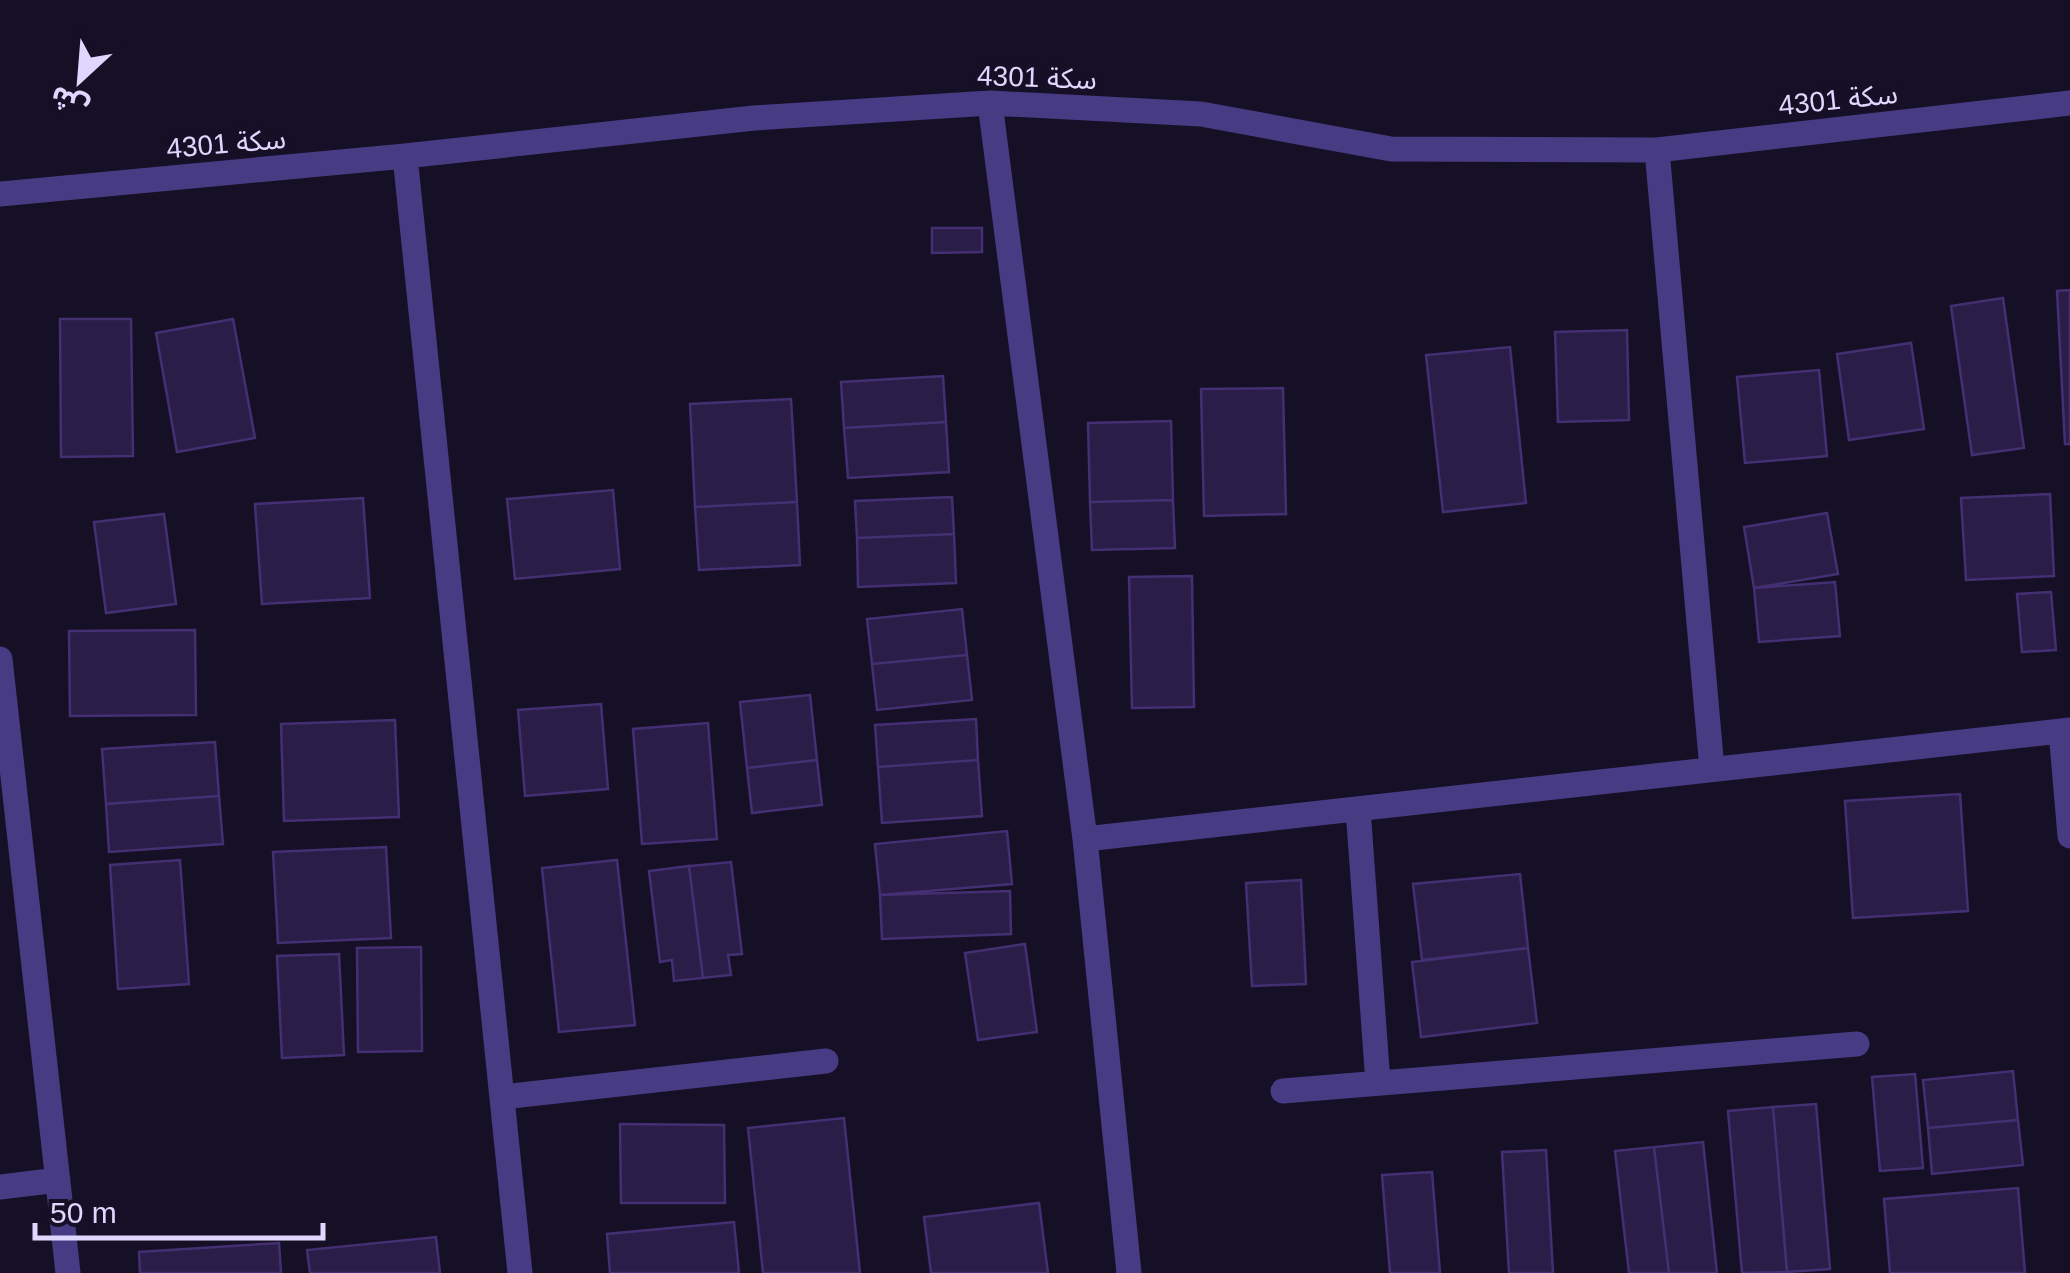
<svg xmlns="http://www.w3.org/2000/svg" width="2070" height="1273" font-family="Helvetica,'Noto Sans Arabic',sans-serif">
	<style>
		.building { fill: #2a1d47; stroke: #442f73; stroke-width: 2.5 }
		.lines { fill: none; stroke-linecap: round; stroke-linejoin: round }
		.minor { stroke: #473c84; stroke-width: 25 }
		.labels { text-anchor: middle; stroke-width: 9; stroke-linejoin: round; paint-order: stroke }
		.street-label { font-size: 28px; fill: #e0d7fe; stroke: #161027 }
	</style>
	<rect width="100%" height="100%" fill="#161027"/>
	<path class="building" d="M932,228H982V252L932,253Z
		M2070,290V444H2065L2057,291Z
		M2003,298L2024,448L1972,455L1951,306Z
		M60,319H131L133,456L61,457Z
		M233,319L255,438L177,452L156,333Z
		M1627,330L1629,420L1558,422L1555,332Z
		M1911,343L1924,429L1849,440L1837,354Z
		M1510,347L1526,503L1443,512L1426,355Z
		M1819,370L1827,456L1745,463L1737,377Z
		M943,376L946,422L844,428L841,382Z
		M1283,388L1286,514L1204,516L1201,389Z
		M791,399L797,502L695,507L690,404Z
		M1171,421L1173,500L1090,502L1088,423Z
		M946,422L949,472L848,478L844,428Z
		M613,490L620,569L515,579L507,499Z
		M2050,494L2054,576L1966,580L1961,498Z
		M952,497L954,534L857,538L855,501Z
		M363,498L370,598L262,604L255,504Z
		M1173,500L1175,548L1092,550L1090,502Z
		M797,502L800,565L699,570L695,507Z
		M1827,513L1838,574L1754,588L1744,527Z
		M164,514L176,604L106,613L94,522Z
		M954,534L956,583L858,587L857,538Z
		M1192,576L1194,707L1132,708L1129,577Z
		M1835,582L1840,636L1759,642L1754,588Z
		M2051,592L2056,650L2022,652L2017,594Z
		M962,609L967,655L872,664L867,619Z
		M195,630L196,715L70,716L69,631Z
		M967,655L972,700L877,710L872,664Z
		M810,695L817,760L747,768L740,702Z
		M601,704L608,789L525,796L518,710Z
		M976,719L978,760L878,767L875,725Z
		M395,720L399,817L284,821L281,724Z
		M708,723L717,839L642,844L633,729Z
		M215,742L219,796L106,804L102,749Z
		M817,760L822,805L752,813L747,768Z
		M978,760L982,816L882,823L878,767Z
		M1960,794L1968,911L1853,918L1845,801Z
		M219,796L223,844L109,852L106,804Z
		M1007,831L1012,884L880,895L875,844Z
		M386,847L391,938L278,943L273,852Z
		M180,860L189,984L118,989L110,865Z
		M617,860L635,1025L559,1032L542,868Z
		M731,862L742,954L728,955L731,975L703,978L689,866Z
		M689,866L703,978L674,981L672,960L660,962L649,871Z
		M1520,874L1528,948L1422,960L1413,884Z
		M1301,880L1306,984L1252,986L1246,883Z
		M1010,891L1011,934L882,939L880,895Z
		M1025,944L1037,1032L978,1040L965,953Z
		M421,947L422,1051L358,1052L357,948Z
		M1528,948L1537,1023L1421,1037L1412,962Z
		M339,954L344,1055L282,1058L277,956Z
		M2013,1071L2018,1120L1928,1128L1923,1080Z
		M1915,1074L1923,1168L1880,1171L1872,1077Z
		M1816,1104L1830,1269L1787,1272L1773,1107Z
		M1773,1107L1787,1272L1742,1273L1728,1111Z
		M844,1118L860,1273H763L748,1128Z
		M2018,1120L2023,1165L1932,1174L1928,1128Z
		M620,1124L724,1125L725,1203H621Z
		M1703,1142L1717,1273H1669L1654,1147Z
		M1654,1147L1669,1273H1629L1615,1151Z
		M1546,1150L1553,1273H1509L1502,1152Z
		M1432,1172L1440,1273H1390L1382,1175Z
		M2018,1188L2025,1273H1890L1884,1199Z
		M1039,1203L1048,1273H931L924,1217Z
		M734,1222L739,1273H610L607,1234Z
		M436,1237L440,1273H310L307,1250Z
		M279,1243L281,1273H140L139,1252Z"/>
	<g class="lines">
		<path class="minor" d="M990,103L1085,839L1129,1273
			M1657,150L1712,769
			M405,156L520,1273
			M0,194L405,156L754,118L990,103L1201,114L1391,149L1657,150L2070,103
			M0,659L68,1273
			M2061,731L2070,836
			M1358,809L1378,1083
			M1085,839L2070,730
			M1283,1091L1857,1044
			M503,1097L826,1061
			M0,1187L58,1180"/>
	</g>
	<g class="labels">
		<g class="street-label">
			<text transform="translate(1037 77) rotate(2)" y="10">سكة 4301</text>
			<text transform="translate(1838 99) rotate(-6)" y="10">سكة 4301</text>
			<text transform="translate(226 143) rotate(-5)" y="10">سكة 4301</text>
		</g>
	</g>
	<g transform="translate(80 80) rotate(206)" stroke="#161027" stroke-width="8" paint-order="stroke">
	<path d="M0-8L18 38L0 25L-18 38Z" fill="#e0d7fe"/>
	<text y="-15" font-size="28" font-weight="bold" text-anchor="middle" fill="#e0d7fe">ش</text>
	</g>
	<path d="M35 1223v15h288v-15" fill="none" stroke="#e0d7fe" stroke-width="5"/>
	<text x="50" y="1223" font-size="30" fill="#e0d7fe" stroke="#161027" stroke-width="8" paint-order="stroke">50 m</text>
</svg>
